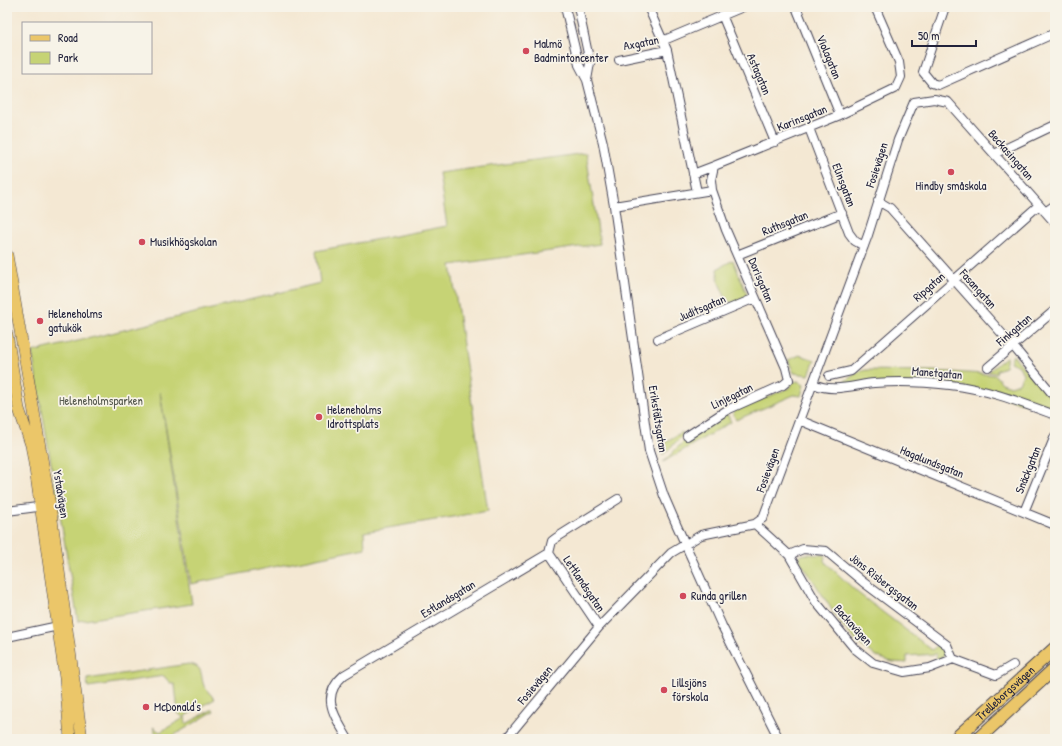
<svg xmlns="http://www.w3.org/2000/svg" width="1062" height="746" font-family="'Patrick Hand',sans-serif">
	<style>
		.green { fill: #c6d375; stroke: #747a58 }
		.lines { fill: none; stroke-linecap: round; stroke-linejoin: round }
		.minor-casing { stroke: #424052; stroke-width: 10 }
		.major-casing { stroke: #424052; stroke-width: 12 }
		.highway-casing { stroke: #424052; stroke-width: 14 }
		.minor { stroke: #fff; stroke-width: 8 }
		.major { stroke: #ebc669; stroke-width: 11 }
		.highway { stroke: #ebc669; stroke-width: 12 }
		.poi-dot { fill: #d1495b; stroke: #f7f3e8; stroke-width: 1.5 }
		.labels { text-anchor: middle; stroke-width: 3.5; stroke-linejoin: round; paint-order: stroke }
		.street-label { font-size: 12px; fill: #22223b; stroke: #f7f3e8 }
		.poi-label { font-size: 12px; fill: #22223b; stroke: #f7f3e8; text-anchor: start }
		.park-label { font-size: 12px; fill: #53574c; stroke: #f7f3e8 }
	</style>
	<rect width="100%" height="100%" fill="#f7f3e8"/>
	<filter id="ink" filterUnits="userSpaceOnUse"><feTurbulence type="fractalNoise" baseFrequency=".025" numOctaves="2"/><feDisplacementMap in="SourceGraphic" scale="8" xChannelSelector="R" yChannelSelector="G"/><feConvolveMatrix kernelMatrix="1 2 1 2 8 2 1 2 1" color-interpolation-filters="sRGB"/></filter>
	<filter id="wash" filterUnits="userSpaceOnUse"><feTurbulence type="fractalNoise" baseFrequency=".012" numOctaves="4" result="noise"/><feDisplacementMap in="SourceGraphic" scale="16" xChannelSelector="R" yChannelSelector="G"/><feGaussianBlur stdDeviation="0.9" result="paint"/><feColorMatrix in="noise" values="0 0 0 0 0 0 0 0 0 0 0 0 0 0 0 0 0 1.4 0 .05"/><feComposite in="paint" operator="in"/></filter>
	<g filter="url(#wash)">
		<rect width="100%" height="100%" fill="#f4e8d3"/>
		<path class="green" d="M586,153L600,244L451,265L488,511L364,532L365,548L191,584L160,392L192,604L78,621L32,352L320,283L316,251L447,226L439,173Z
			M733,260L748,297L735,304L727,301L719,283L717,269Z
			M800,355L815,360L809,375L794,373L788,360Z
			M1013,355L1055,403V412L957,385L838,386L858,372L866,370L933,371L985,374L995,375L1002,383L1011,386L1019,383L1023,374L1019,366L1010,362Z
			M1007,356L1005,367L997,370L996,373L988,372Z
			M798,381L804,385L801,396L794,395L736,420L733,413L735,410L789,388L793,382Z
			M727,414L731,422L663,462L687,438Z
			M682,432L683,435L663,455L660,445Z
			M805,554L825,555L824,561L858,593L932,650L938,644L944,650V655L937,661L936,654L907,656V663C901,662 894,663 889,661C848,650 825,594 801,563L799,556Z
			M189,664C204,666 200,675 204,686C207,691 211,695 215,699L185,716L186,724L213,709L214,711L168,739H158L153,727L160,732L184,718L178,713L175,685L169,682L164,676L88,687L87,679Z"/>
	</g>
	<g filter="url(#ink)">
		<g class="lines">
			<defs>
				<path id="minor" d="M565,7L579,65L587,80L603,143L614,206L649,451L664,496L677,526L722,626L779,739
					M578,7L590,63L587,80
					M648,7L667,50L697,192
					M796,7L840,115
					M945,7L923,72L932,83L938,85L1055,33
					M722,15L775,142
					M662,41L743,7
					M619,60L667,50
					M809,128L849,233L855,241L864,246
					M994,154L1055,125
					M693,174L714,166
					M878,201L890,208L1013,346L1055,397
					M614,206L712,190
					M1045,212L1055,205
					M737,255L842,213
					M658,339L755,298
					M988,367L1055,310
					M829,376L851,371L1039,205
					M814,384C832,393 854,385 874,383C899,381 925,382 950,385C987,389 1020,402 1055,415
					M799,420L1055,525
					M687,436L727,410L783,385L789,380L786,368L726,230L712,190L711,180L714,166L840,115L896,88L901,77L899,62L875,7
					M7,511L45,506
					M1024,512L1055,436
					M755,524L789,555L816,602L854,648L873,663L904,672L930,668L953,659L996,675L1013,665
					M549,553L599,627
					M789,555L803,549L826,551L863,582L947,645L953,659
					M7,637L63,625
					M348,739C335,716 319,697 344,675L549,553L552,541L556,538L618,499
					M506,739L599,627L671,553L701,535L755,524L763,518L868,235L898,140L914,102L934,99L948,102L1055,223"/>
				<path id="major" d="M7,255L50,505L82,739
					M7,334L19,409L31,445L35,469L65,678L70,739"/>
				<g id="highway">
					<path id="s1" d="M955,739L1055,648"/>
					<path d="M978,739L1055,668"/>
				</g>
			</defs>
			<use href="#minor" class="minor-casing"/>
			<use href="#major" class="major-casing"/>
			<use href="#highway" class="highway-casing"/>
			<use href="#minor" class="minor"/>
			<use href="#major" class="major"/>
			<use href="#highway" class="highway"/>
		</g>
	</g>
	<g class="poi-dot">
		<circle cx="526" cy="51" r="4"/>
		<circle cx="951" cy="172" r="4"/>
		<circle cx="142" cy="242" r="4"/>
		<circle cx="40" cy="321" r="4"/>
		<circle cx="319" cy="417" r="4"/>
		<circle cx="683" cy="596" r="4"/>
		<circle cx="664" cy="690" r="4"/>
		<circle cx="146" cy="707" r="4"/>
	</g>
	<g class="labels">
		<g class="street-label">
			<text transform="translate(641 43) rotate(-11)" y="4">Axgatan</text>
			<text transform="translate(829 57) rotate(68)" y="4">Violagatan</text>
			<text transform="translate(759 74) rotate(67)" y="4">Astagatan</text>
			<text transform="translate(802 118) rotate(-22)" y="4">Karinsgatan</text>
			<text transform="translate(1011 155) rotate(49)" y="4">Beckasingatan</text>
			<text transform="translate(877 165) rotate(-72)" y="4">Fosievägen</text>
			<text transform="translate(844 185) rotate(69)" y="4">Elinsgatan</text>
			<text transform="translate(785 223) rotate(-22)" y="4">Ruthsgatan</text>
			<text transform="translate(761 280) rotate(67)" y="4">Dorisgatan</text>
			<text transform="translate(929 287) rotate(-41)" y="4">Ripgatan</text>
			<text transform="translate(978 289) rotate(48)" y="4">Fasangatan</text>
			<text transform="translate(702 308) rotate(-23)" y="4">Juditsgatan</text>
			<text transform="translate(1014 330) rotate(-41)" y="4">Finkgatan</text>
			<text transform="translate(937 373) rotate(5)" y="4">Manetgatan</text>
			<text transform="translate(732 396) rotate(-26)" y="4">Linjegatan</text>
			<text transform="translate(658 419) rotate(81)" y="4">Eriksfältsgatan</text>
			<text transform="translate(932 462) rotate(22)" y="4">Hagalundsgatan</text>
			<text transform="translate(768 470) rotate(-70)" y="4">Fosievägen</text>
			<text transform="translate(1028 470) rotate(-68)" y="4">Snäckgatan</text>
			<text transform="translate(61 494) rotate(81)" y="4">Ystadvägen</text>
			<text transform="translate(884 582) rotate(38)" y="4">Jöns Risbergsgatan</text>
			<text transform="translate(584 584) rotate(56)" y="4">Lettlandsgatan</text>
			<text transform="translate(448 599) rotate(-31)" y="4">Estlandsgatan</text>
			<text transform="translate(853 625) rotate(48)" y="4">Backavägen</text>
			<text transform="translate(535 685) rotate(-50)" y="4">Fosievägen</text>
			<text dy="4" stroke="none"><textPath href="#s1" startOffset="68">Trelleborgsvägen</textPath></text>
		</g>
		<g class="poi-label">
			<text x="534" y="48">Malmö<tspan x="534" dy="14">Badmintoncenter</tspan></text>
			<text x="951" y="190" text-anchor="middle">Hindby småskola</text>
			<text x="150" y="246">Musikhögskolan</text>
			<text x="48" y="318">Heleneholms<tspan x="48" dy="14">gatukök</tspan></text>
			<text x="327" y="414">Heleneholms<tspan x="327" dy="14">Idrottsplats</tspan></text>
			<text x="691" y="600">Runda grillen</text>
			<text x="672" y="687">Lillsjöns<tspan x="672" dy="14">förskola</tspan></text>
			<text x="154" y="711">McDonald's</text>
		</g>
		<g class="park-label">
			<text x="101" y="405">Heleneholmsparken</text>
		</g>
	</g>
	<rect width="1062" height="746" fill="none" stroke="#f7f3e8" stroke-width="24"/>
	<rect x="22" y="22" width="130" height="52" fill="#f7f3e8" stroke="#a29fa3"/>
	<rect x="30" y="35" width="20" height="6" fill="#ebc669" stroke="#a29fa3"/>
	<text x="58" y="42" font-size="12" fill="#22223b">Road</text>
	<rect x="30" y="52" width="20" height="12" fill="#c6d375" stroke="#a29fa3"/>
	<text x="58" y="62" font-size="12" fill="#22223b">Park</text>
	<path d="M912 40v6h64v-6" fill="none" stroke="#22223b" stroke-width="2"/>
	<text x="918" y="40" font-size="12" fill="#22223b" stroke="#f7f3e8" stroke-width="3" paint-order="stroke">50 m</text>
</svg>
